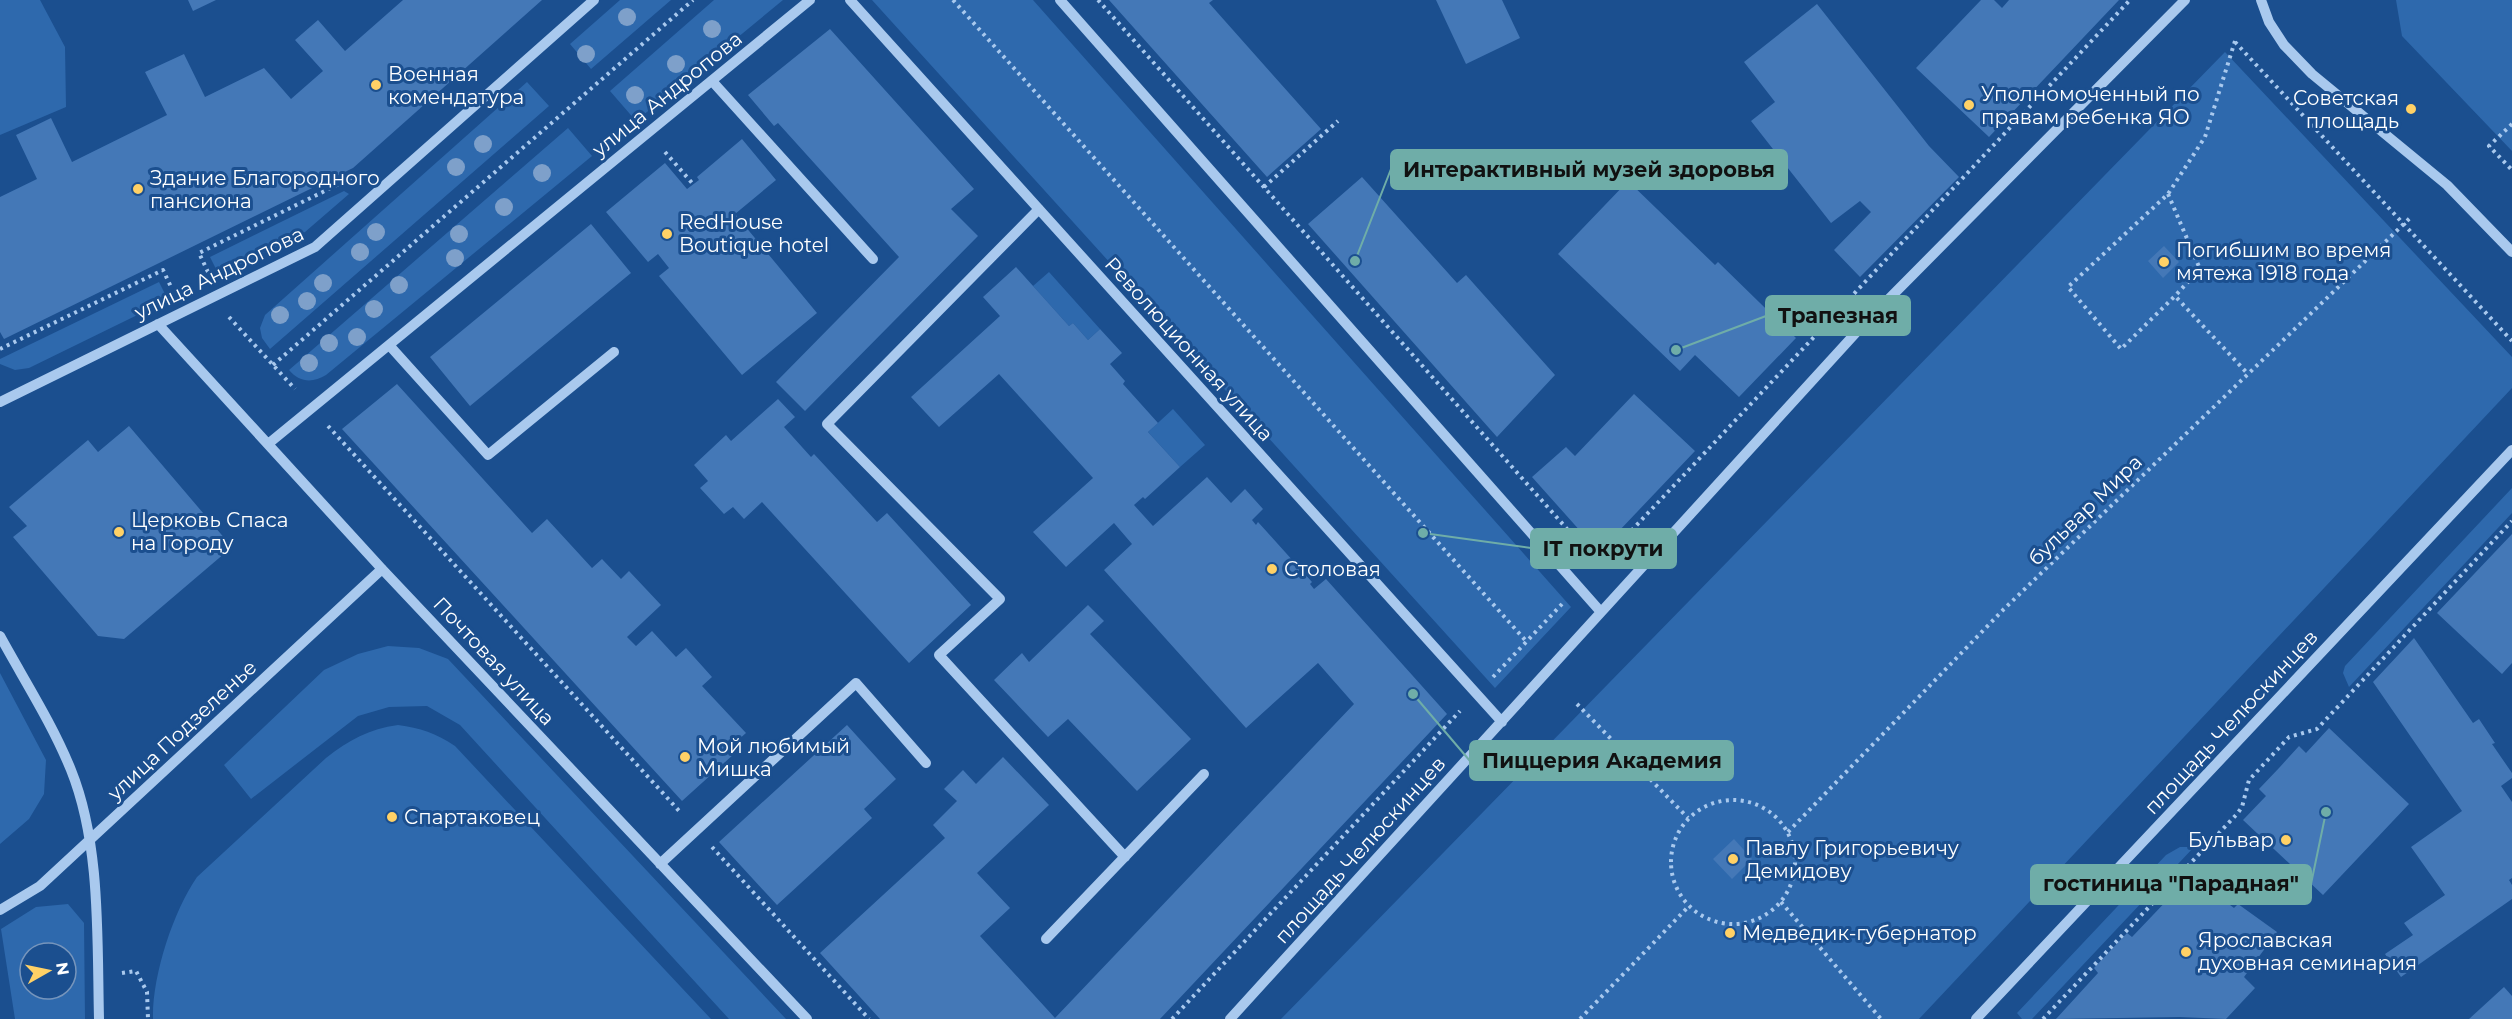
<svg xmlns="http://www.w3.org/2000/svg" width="2512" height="1019" font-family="Montserrat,sans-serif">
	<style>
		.green { fill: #2e69ad; fill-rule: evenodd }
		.building { fill: #4478b7 }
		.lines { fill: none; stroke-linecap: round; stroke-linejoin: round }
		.path { stroke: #a9c9ee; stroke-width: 4; stroke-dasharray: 3 4.5; stroke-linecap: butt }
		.minor { stroke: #a9c9ee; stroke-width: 10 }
		.tree { fill: #7ea0ca }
		.poi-dot { fill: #ffd166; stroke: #1b4f8f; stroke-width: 2 }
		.labels { text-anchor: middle; stroke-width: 6; stroke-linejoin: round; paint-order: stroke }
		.poi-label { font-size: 20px; fill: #fff; stroke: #1b4f8f; text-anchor: start }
		.street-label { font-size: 20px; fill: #fff; stroke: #1b4f8f }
		.leader { fill: none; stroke: #6fada8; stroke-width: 2 }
		.callout-dot { fill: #6fada8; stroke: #1b4f8f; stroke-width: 2 }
		.callout { fill: #6fada8; stroke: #6fada8; stroke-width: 2 }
		.callout-label { font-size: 21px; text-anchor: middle; font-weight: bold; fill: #111 }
	</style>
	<rect width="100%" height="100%" fill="#1b4f8f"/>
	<path class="green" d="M0,0H40L65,47L66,107L0,135Z
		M620,0H671L591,69L570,44Z
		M714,0H783L636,121L610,91Z
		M872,0H1033L1571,607L1495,688Z
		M2396,0H2512V151L2402,36Z
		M2225,52L2512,357V388L1919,1019H1281Z
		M527,82L549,106L270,349L262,338L260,328L265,315Z
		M568,128L592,156L326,375C313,383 300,383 289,370Z
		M344,191L349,194L305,232L219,275L210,257Z
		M1049,272L1100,329L1088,340L1073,323L1069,326L1033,286Z
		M159,282L168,300L29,368L15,370L0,364V359Z
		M1173,409L1205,445L1180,467L1148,432Z
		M2512,488V513L2349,687L2343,673L2345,666Z
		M388,646L419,648L448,659L786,1019H729L460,725L427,706L389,707L358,716L251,799L224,765L324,670L358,654Z
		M0,673L46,760L44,794L29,819L0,844Z
		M398,725C420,728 436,733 455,746L711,1019H153C152,976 173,912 197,877L326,758C349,740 369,729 398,725Z
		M2180,847H2194L2032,1019H2022L2017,1013L2166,855Z
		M68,904L84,923L85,1019H15L1,929L36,907ZM30,953H66V989H30Z"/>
	<path class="building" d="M188,0H216L193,11Z
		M403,0H542L353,168L4,339L0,332V197L37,179L16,135L51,118L72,162L167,115L145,72L184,54L205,97L264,68L291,99L323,71L295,40L318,20L345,51Z
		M1109,0H1213L1209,3L1321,129L1267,177Z
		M1436,0H1502L1520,38L1466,64Z
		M1981,0H1994L2002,8L2009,0H2119L1989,137L1916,68Z
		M1817,4L1929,146L1959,177L1860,277L1834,250L1871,212L1860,201L1831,223L1751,121L1775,102L1744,62Z
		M830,29L974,189L951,209L978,236L805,411L776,382L899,257L778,123L774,126L748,95Z
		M742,139L776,180L735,214L817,313L742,375L659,276L669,268L658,254L648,262L606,212L665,163L687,189L699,180L697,177Z
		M1362,177L1457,283L1466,275L1555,375L1497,437L1308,224Z
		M1628,181L1715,265L1718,262L1796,338L1739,397L1695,355L1680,371L1558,254Z
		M591,224L631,273L470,406L430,357Z
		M2164,246L2179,262L2163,278L2148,261Z
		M1016,267L1069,326L1073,323L1088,340L1100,329L1122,353L1110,364L1125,381L1123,384L1158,423L1148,432L1180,467L1145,499L1143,497L1134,505L1153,526L1207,477L1231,503L1245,489L1263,509L1252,520L1256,525L1258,522L1312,582L1310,584L1314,589L1326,579L1447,714L1160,1019H880L820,953L945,838L933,825L957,801L944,789L963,770L976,784L1003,757L1049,805L977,873L1010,908L980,936L1055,1018L1354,704L1318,663L1246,728L1104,570L1132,544L1114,523L1066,567L1033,532L1093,478L999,374L939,427L911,397L1000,316L983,297Z
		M397,384L532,533L547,519L592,568L602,559L621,579L629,571L661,605L627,637L636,646L652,631L676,657L686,648L712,677L702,686L746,733L729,748L734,754L682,801L342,429Z
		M1634,394L1695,451L1599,552L1532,477L1566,447L1575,456Z
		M778,399L795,417L784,427L811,457L814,454L877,522L887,513L971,605L909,663L762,502L744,519L733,507L724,514L700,488L708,481L694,465L726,435L731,441Z
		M129,426L232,547L124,639L98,636L13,537L27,526L9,507L88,440L98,452Z
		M2512,534V663L2502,674L2437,613Z
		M1088,605L1104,621L1090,634L1191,739L1137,791L1068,719L1048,737L994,680L1022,653L1029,662Z
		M2414,638L2473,723L2479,719L2495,743L2492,744L2512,773V778L2501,786L2512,802V878L2509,880L2512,885V899L2401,977L2385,954L2413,935L2404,923L2445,895L2411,847L2462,811L2373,682Z
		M847,725L896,779L864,809L872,818L777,905L719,842Z
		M2329,728L2409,804L2323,895L2243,820L2266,796L2259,789L2279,768L2299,746L2306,753Z
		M1734,839L1752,859L1732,879L1713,859Z
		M2205,879L2206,887L2234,908L2238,904L2277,932L2244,977L2255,988L2226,1019L2180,1017L2056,1019L2098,973L2094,968L2127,933L2132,937L2173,894L2171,885Z
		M2504,987L2512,996V1019H2469Z"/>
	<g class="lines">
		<path class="path" d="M953,0L1526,641
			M1098,0L1599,565L1830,320
			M2235,41L2205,137L2168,194L2068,287L2121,349L2175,296L2248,374
			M2235,42L2512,341
			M2512,124L2489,146L2512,170
			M665,152L693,184
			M1264,187L1338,121
			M2168,194L2200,269L2175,296
			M208,272L199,253L351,178
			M1849,299L2130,0
			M229,317L295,389
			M0,349L163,270L172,289
			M273,365L693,0
			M328,426L681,813
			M1493,677L1562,604
			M1577,704L1688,818
			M1671 862a62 62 0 1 1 124 0a62 62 0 1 1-124 0Z
			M1788,832L2004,609L2410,218
			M712,847L869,1019
			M1781,902L1881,1019
			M122,973L136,971L147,992L148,1019
			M1172,1019L1460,711
			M1580,1019L1689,906
			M2043,1019L2237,814L2242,807L2249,780L2289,737L2317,729L2512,521"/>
		<path class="minor" d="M850,0L1502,722
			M1060,0L1600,611
			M2261,0L2269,22L2284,45L2312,74L2447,185L2512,252
			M712,81L873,259
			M1039,209L827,424L1000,599L939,655L1125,857
			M158,324L382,569L807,1019
			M389,345L488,455L614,352
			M0,402L315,247L594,0
			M268,444L810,0
			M0,636C24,680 52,723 71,770C101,844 97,939 99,1019
			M660,864L856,683L926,763
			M0,910L40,886L382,569
			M1046,939L1204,774
			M1230,1019L1863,325L2185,0
			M1976,1019L2512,450"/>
	</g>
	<g class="tree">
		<circle cx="627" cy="17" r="9"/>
		<circle cx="712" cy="29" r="9"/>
		<circle cx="586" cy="54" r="9"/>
		<circle cx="676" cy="64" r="9"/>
		<circle cx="635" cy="95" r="9"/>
		<circle cx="483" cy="144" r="9"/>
		<circle cx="456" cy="167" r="9"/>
		<circle cx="542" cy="173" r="9"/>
		<circle cx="504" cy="207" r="9"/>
		<circle cx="376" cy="232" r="9"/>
		<circle cx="459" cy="234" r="9"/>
		<circle cx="360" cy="252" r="9"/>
		<circle cx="455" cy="258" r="9"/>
		<circle cx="323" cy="283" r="9"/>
		<circle cx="399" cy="285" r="9"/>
		<circle cx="307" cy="301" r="9"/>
		<circle cx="374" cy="309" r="9"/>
		<circle cx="280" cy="315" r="9"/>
		<circle cx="357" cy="337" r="9"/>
		<circle cx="329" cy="343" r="9"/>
		<circle cx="309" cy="363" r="9"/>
	</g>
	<g class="poi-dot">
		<circle cx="376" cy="85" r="6"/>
		<circle cx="1969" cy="105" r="6"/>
		<circle cx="2411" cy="109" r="6"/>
		<circle cx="138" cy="189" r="6"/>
		<circle cx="667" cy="234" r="6"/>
		<circle cx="2164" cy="262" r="6"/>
		<circle cx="119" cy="532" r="6"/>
		<circle cx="1272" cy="569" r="6"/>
		<circle cx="685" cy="757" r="6"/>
		<circle cx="392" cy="817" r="6"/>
		<circle cx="2286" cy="840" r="6"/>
		<circle cx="1733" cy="859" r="6"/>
		<circle cx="1730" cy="933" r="6"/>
		<circle cx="2186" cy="952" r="6"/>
	</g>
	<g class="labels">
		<g class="poi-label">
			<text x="388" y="81">Военная<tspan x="388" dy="23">комендатура</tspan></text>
			<text x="1981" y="101">Уполномоченный по<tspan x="1981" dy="23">правам ребенка ЯО</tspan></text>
			<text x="2399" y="105" text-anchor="end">Советская<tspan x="2399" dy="23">площадь</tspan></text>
			<text x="150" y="185">Здание Благородного<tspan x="150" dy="23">пансиона</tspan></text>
			<text x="679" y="229">RedHouse<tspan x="679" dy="23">Boutique hotel</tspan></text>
			<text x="2176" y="257">Погибшим во время<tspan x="2176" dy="23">мятежа 1918 года</tspan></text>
			<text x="131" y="527">Церковь Спаса<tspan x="131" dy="23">на Городу</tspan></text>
			<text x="1284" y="576">Столовая</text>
			<text x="697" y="753">Мой любимый<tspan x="697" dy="23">Мишка</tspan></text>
			<text x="404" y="824">Спартаковец</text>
			<text x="2274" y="847" text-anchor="end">Бульвар</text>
			<text x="1745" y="855">Павлу Григорьевичу<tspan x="1745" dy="23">Демидову</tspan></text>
			<text x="1742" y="940">Медведик-губернатор</text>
			<text x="2198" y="947">Ярославская<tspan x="2198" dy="23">духовная семинария</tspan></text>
		</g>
		<g class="street-label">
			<text transform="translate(667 94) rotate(-39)" y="7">улица Андропова</text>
			<text transform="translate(219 273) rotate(-26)" y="7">улица Андропова</text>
			<text transform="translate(1189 349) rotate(48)" y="7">Революционная улица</text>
			<text transform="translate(2085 510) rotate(-44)" y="7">бульвар Мира</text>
			<text transform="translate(494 661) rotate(47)" y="7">Почтовая улица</text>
			<text transform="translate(2231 722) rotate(-47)" y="7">площадь Челюскинцев</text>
			<text transform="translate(182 730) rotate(-43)" y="7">улица Подзеленье</text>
			<text transform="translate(1360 850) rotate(-48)" y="7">площадь Челюскинцев</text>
		</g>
	</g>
	<path class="leader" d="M1355 261L1391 169M1676 350L1766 316M1423 533L1531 548M1413 694L1470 761M2326 812L2311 884"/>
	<g class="callout-dot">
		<circle cx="1355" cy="261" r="6"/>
		<circle cx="1676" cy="350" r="6"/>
		<circle cx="1423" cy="533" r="6"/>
		<circle cx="1413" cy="694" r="6"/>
		<circle cx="2326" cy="812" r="6"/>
	</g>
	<g class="callout">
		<rect x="1391" y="150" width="396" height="39" rx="6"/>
		<rect x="1766" y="296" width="144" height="39" rx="6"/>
		<rect x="1531" y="529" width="145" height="39" rx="6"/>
		<rect x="1470" y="741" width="263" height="39" rx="6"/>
		<rect x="2031" y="865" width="280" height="39" rx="6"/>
	</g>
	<g class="callout-label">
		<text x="1589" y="177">Интерактивный музей здоровья</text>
		<text x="1838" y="323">Трапезная</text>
		<text x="1603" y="556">IT покрути</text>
		<text x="1602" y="768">Пиццерия Академия</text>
		<text x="2171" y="891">гостиница "Парадная"</text>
	</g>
	<g transform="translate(48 971) rotate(81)"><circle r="28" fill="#1b4f8f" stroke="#7695bc" stroke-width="1.5"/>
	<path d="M0-4.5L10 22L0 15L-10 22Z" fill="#ffd166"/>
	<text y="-9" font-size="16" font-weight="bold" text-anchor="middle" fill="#ffffff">N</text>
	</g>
</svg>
